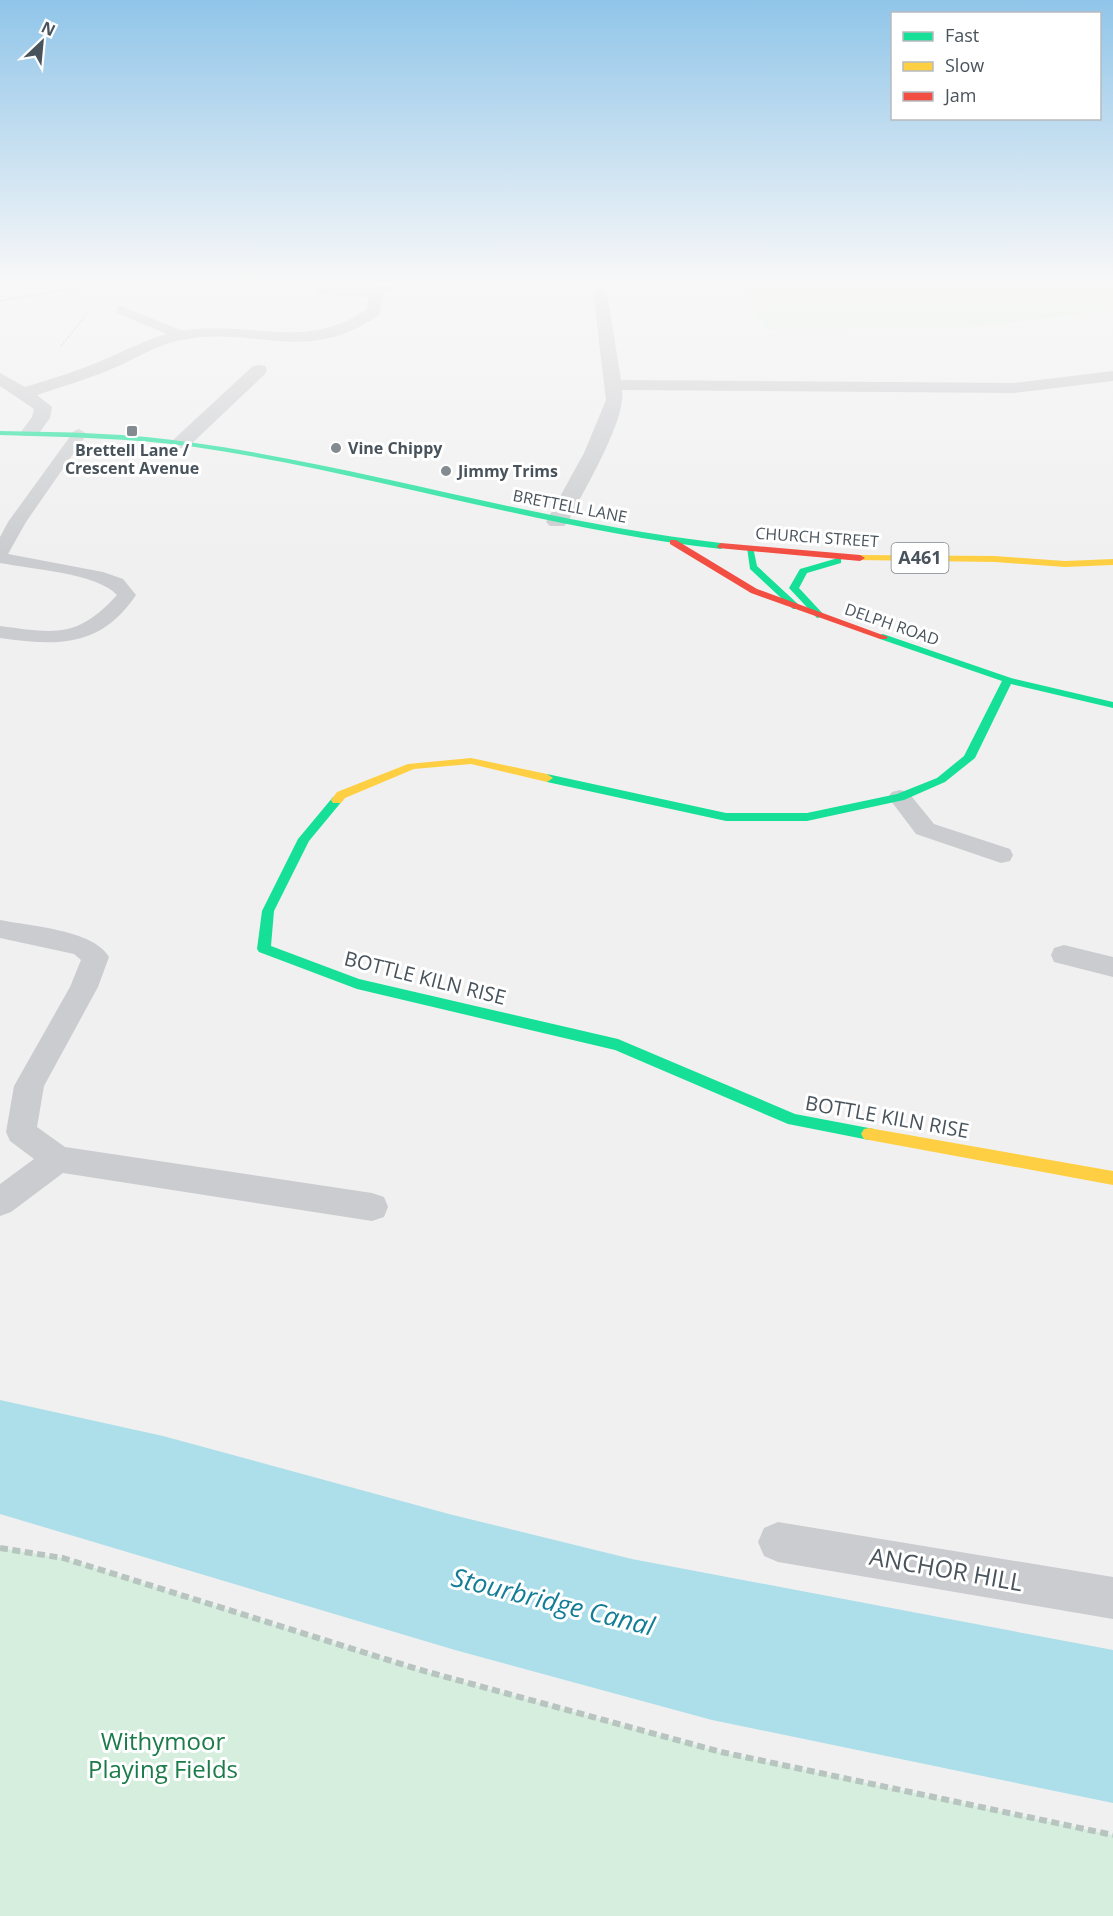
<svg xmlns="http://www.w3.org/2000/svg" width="1113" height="1916" font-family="'Open Sans',sans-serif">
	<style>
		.green { fill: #d6eede }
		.water { fill: #acdfea }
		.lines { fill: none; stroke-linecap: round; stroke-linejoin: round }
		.path-far1 { stroke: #b8c4c0; stroke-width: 1.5; stroke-dasharray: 2 1.5; stroke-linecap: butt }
		.path { stroke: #b8c4c0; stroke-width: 6; stroke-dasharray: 8 4.5; stroke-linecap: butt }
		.lane { fill: #cacccf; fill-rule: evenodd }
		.street { fill: #cacccf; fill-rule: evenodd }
		.fast { fill: #16e098; fill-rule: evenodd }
		.slow { fill: #ffcf43; fill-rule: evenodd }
		.jam { fill: #f24e42; fill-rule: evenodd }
		.rail { stroke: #c5c7c9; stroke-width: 2 }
		.path-bridge { stroke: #b8c4c0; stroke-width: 1.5; stroke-dasharray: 2 1.5; stroke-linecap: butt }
		.poi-dot { fill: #838a90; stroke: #fff; stroke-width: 2 }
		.labels { text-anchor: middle; stroke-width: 6; stroke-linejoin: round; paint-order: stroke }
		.far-poi-label { font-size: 16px; font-weight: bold; fill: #48535c; stroke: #fff; text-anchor: start }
		.far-street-label { font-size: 16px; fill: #48535c; stroke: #fff }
		.shield { fill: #fff; stroke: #7f878d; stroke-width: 1.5 }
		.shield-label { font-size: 18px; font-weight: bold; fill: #48535c }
		.street-label { font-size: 20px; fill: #48535c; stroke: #fff }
		.near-street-label { font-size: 24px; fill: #48535c; stroke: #fff }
		.near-park-label { font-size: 24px; fill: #1b7b49; stroke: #fff }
		.near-water-label { font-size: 26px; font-style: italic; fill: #127d96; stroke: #fff }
	</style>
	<rect width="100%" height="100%" fill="#f1f0f0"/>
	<path class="green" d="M737,285H1113V311L960,328L766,329Z
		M0,1548L63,1558L417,1669L721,1752L1113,1835V1916H0Z"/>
	<path class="water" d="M0,1400L163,1436L449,1514L632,1559L1113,1650V1803L712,1720L455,1650L0,1514Z"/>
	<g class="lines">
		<path class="path-far1" d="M61,346L90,310"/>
		<path class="path" d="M0,1548L63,1558L417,1669L721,1752L1113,1835"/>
		<path class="lane" d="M121,306L186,332L188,335L181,339L176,338L117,313V307Z
			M79,429L87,434L26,522L8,554L103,572L123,579L136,595C100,648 58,646 0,638V626C55,633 77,639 117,595C97,573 30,569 0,563V537L8,522L74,431Z
			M900,790L908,792L934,824L1010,849L1013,855L1010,861L1001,863L916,834L888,797L892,792Z
			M0,920C30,926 94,930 109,957L98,987L44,1086L37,1127L65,1147L372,1193L384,1197L388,1207L384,1217L372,1221L63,1173L11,1212L0,1216V1184L34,1159L10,1141L6,1132L14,1086L70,987L81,960L74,954L0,938Z
			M1064,945L1113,957V977L1054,962L1051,955L1054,948Z
			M778,1522L1113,1577V1619L778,1562L764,1556L758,1542L764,1528Z"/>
		<path class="street" d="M380,285L398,286L383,295L380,314C306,368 252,323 177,341C155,346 135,359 114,368C89,379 63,386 37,395L52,407L50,418L37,436H23L21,432L32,417L34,409L0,386V373L25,387C51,379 78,371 103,360C127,350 150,337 176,332C244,317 303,354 367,309L368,297L322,295L315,291L317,288H374Z
			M600,288L607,292L621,380L1014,383L1113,371V381L1014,393L622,390C627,420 582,493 568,522L564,526H550L546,522L584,453L606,400L593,292Z
			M259,365L265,366L267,370L265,374L187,448H173L171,444L173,440L253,366Z"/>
		<path class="fast" d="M0,431C65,432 130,433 195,443C372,468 543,523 721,543L725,546L721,549C543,529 372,473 195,447C130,438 65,437 0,435Z
			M747,547H753L757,566L799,605V609H793L750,569Z
			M838,558L841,559V563L807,573L799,588L825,616L817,618L789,588L800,569Z
			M883,634L1011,678L1113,702V708L1011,684L975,758L945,782L904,800L807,821H726L547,782L541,778L547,774L726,813H807L897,794L937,778L964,756L1002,681L880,639V635Z
			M337,796L343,800L309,841L274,911L271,946L359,979L618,1039L795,1114L874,1129L877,1134L874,1139L869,1140L788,1124L615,1050L357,989L259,952L257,949L262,911L298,839L333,797Z"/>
		<path class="slow" d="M860,555L995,556L1065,561L1113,559V565L1065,567L995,562L857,560V556Z
			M471,758L547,774L553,778L547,782L471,764L414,769L345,798L341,803H333L331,800L337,792L408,764Z
			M869,1128L1113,1171V1185L869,1140L864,1139L861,1134L864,1129Z"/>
		<path class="jam" d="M670,540H676L757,589L888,637L886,639H880L751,593L670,544Z
			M721,543L860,555L865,558L860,561L718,548L717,546Z"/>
		<path class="rail" d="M0,301L94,285"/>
		<path class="path-bridge" d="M93,285L98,290"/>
	</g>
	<linearGradient id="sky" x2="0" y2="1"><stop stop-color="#90c5e9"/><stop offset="0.51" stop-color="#f9f8f8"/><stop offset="1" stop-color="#f9f8f8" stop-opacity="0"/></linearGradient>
	<rect width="1113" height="554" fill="url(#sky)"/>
	<g class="poi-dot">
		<rect x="126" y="425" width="12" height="12" rx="3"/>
		<circle cx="336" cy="448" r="6"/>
		<circle cx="446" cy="471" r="6"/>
	</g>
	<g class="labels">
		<g class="far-poi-label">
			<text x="348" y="454">Vine Chippy</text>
			<text x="132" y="456" text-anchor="middle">Brettell Lane /<tspan x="132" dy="18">Crescent Avenue</tspan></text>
			<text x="458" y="477">Jimmy Trims</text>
		</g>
		<g class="far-street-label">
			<text transform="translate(570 506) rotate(11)" y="6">BRETTELL LANE</text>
			<text transform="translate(817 537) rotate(4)" y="6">CHURCH STREET</text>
			<text transform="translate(892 624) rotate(19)" y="6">DELPH ROAD</text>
		</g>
		<rect class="shield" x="891.5" y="543" width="57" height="30" rx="4.5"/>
		<g class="shield-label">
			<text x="920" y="564">A461</text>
		</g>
		<g class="street-label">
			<text transform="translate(425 978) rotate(14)" y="7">BOTTLE KILN RISE</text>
			<text transform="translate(887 1117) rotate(10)" y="7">BOTTLE KILN RISE</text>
		</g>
		<g class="near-street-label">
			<text transform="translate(946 1570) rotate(10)" y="8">ANCHOR HILL</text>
		</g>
		<g class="near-park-label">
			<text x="163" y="1750">Withymoor<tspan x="163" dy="28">Playing Fields</tspan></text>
		</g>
		<g class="near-water-label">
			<text transform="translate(553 1602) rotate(14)" y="9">Stourbridge Canal</text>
		</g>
	</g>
	<rect x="891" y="12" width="210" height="108" fill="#ffffff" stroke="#b6babe" stroke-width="1.5"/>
	<rect x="903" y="32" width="30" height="9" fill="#16e098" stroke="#b6babe" stroke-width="1.5"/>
	<text x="945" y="42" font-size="18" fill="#48535c">Fast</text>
	<rect x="903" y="62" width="30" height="9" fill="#ffcf43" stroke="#b6babe" stroke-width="1.5"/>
	<text x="945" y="72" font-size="18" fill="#48535c">Slow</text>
	<rect x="903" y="92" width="30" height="9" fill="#f24e42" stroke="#b6babe" stroke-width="1.5"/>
	<text x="945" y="102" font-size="18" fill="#48535c">Jam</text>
	<g transform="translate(42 42) rotate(26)" stroke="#ffffff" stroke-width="4.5" paint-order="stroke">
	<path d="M0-4.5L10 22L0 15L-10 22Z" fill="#48535c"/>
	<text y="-9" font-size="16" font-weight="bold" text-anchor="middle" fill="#48535c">N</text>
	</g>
</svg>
